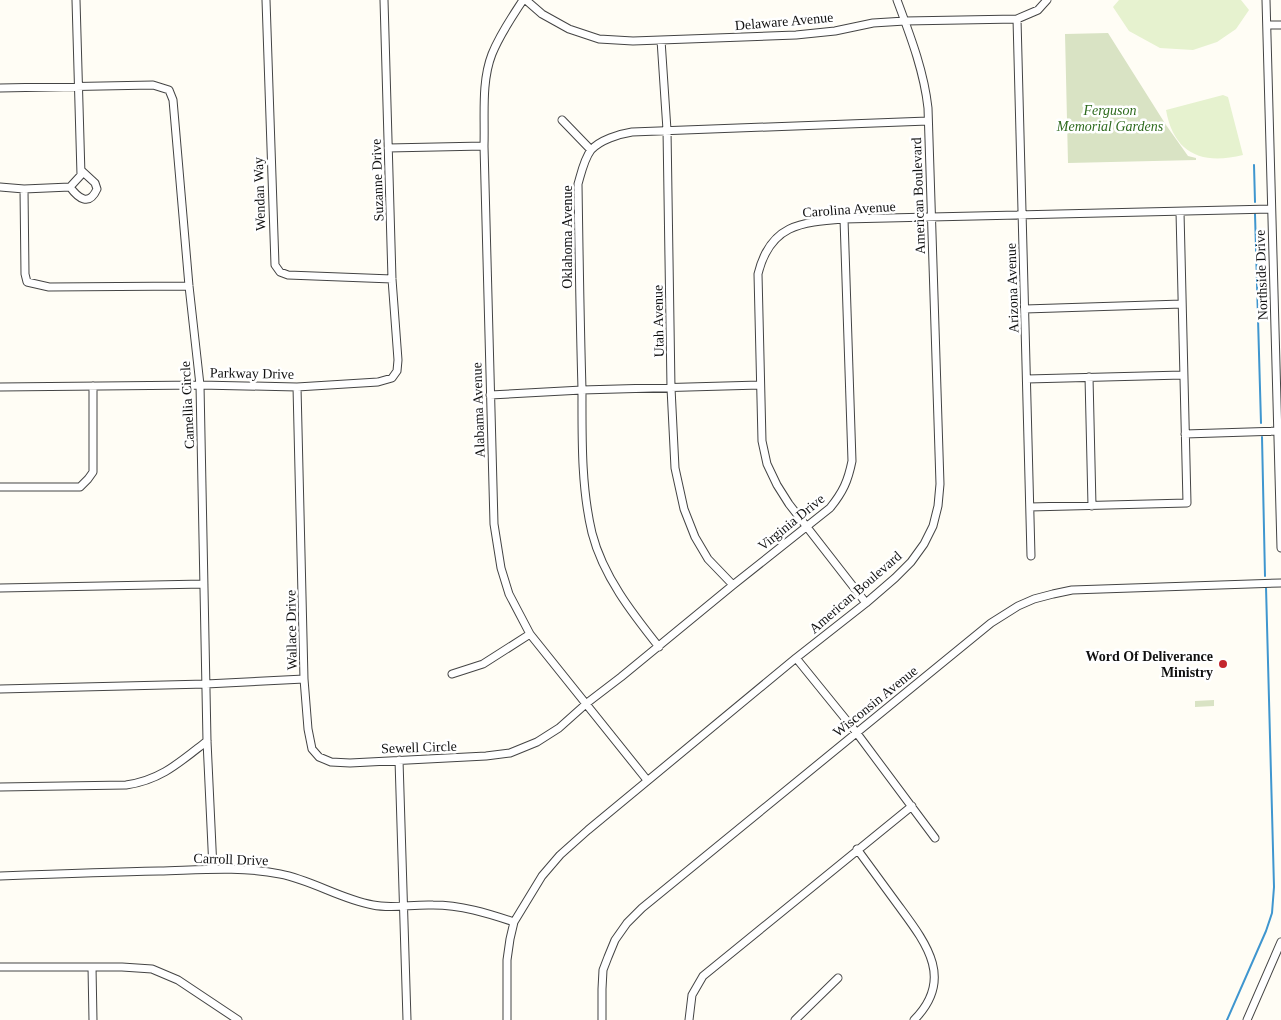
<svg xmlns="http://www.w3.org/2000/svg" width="1281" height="1020" font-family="Georgia,serif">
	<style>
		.cemetery { fill: #d9e3c4 }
		.pitch { fill: #e6f2cf }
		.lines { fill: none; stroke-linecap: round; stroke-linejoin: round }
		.stream { stroke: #3f96cf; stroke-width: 2 }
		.minor-casing { stroke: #444; stroke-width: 9 }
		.minor { stroke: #fff; stroke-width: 7 }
		.poi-dot { fill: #c4262e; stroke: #fff; stroke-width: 2 }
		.labels { text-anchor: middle; stroke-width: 5; stroke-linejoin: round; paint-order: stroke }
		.street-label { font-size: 14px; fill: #111; stroke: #fff }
		.park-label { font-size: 14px; font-style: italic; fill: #2f6b1f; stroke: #fff }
		.poi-label { font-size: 14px; font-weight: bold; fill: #111; stroke: #fff; text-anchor: end }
	</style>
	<rect width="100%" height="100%" fill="#fffdf5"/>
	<path class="cemetery" d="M1108,33L1166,125L1188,156L1196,158V160L1068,163L1065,34Z
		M1214,700V706L1195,707V701Z"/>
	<path class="pitch" d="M1119,0H1241L1249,10L1236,29L1217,42L1193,50L1160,48L1129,31L1113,7Z
		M1223,95L1228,97L1243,155C1202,165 1174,154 1166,110Z"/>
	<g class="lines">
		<path class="stream" d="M1254,165L1255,202
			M1255,214L1261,423
			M1262,437L1265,576
			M1227,1020L1266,931L1272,913L1274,887L1266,587"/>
		<defs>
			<path id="minor" d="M266,0L275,265L280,272L288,275L392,279
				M523,0C512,17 500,34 492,54C481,82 485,116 484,146L494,524L501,568L509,594L530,634L647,780
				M526,0L542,14L569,29L599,39L633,41L796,35L835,31L873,23L905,21L1017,19L1038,10L1047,0
				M1266,0L1281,548
				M1017,19L1031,556
				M1267,25H1281
				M661,40L667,130L671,388L675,468L684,509L695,537L708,559L733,585
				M0,88L153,85L169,90L173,100L189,286L200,385L207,741L213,869
				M562,120L591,150
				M388,148L484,146
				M0,187L24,189L70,187L81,175L76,0
				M70,187C78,198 89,207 97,189L95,183L82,171
				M24,189L25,274L27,282L49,287L189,286
				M1025,309L1182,304
				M1089,377L1092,506
				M1027,379L1183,375
				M0,387L200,385L297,387L378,382L392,378L397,371L398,360L392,279L384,0
				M297,387L304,679L308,729L312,749L319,757L331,762L350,763L486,756L510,753L537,742L559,728L587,703L621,677L733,585L830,508C843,492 848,481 852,461L844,219
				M490,395L582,390L760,385
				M1185,434L1277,431
				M0,487H80L88,479L93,472V386
				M1030,507L1187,503L1180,212
				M0,588L204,584
				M866,603L789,504L777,485L767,464L762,441L758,274C770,225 800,222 844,219L1271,209
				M659,647C632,613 603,576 592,533C581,487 582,437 582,389C580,321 579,253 578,184C581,174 584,159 591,150C600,140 619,134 632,132L928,121
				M796,658L856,732L935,838
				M452,674L483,664L530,634
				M0,689L206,684L304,679
				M399,760L407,1020
				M0,787L126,785C161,780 180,762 207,741
				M857,849C871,868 885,887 898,905C926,943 955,979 914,1020
				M0,876C53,874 106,872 159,871C199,870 240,866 280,874C312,880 340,899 373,905C392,909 413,904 433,905C461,905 487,913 514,922
				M0,967H122L152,969L178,980L238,1020
				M92,967L93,1020
				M507,1020V960L510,939L514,922L542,876L560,855L588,830L796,658L866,603L895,578L911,562L924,544L933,526L938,506L940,484L928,108C924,71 910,35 897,0
				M602,1020V989L603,970L608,957L615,940L627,923L642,908L991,623L1018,606L1034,599L1053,594L1072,590L1281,583
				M689,1020L692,995L703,976L912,806
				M795,1020L838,978
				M1247,1020L1281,942"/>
		</defs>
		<use href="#minor" class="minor-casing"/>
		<use href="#minor" class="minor"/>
	</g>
	<circle class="poi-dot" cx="1223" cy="664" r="5"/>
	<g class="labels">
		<g class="street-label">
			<text transform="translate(784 21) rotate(-5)" y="5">Delaware Avenue</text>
			<text transform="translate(377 180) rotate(-92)" y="5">Suzanne Drive</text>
			<text transform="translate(259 194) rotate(-92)" y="5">Wendan Way</text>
			<text transform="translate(918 196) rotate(-92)" y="5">American Boulevard</text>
			<text transform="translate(849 209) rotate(-4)" y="5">Carolina Avenue</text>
			<text transform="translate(567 237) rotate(-90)" y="5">Oklahoma Avenue</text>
			<text transform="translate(1261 275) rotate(-92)" y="5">Northside Drive</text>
			<text transform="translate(1012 288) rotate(-92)" y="5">Arizona Avenue</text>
			<text transform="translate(658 321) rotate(-91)" y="5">Utah Avenue</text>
			<text transform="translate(252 373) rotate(1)" y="5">Parkway Drive</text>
			<text transform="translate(187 405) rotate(-93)" y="5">Camellia Circle</text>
			<text transform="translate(478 410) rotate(-92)" y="5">Alabama Avenue</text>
			<text transform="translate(791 522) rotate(-39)" y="5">Virginia Drive</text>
			<text transform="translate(855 592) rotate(-41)" y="5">American Boulevard</text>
			<text transform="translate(291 630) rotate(-91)" y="5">Wallace Drive</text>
			<text transform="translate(875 701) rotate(-39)" y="5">Wisconsin Avenue</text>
			<text transform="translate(419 747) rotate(-2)" y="5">Sewell Circle</text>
			<text transform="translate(231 859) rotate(2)" y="5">Carroll Drive</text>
		</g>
		<g class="park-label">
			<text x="1110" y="115">Ferguson<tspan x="1110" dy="16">Memorial Gardens</tspan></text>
		</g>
		<g class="poi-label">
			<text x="1213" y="661">Word Of Deliverance<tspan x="1213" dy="16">Ministry</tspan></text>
		</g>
	</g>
</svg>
